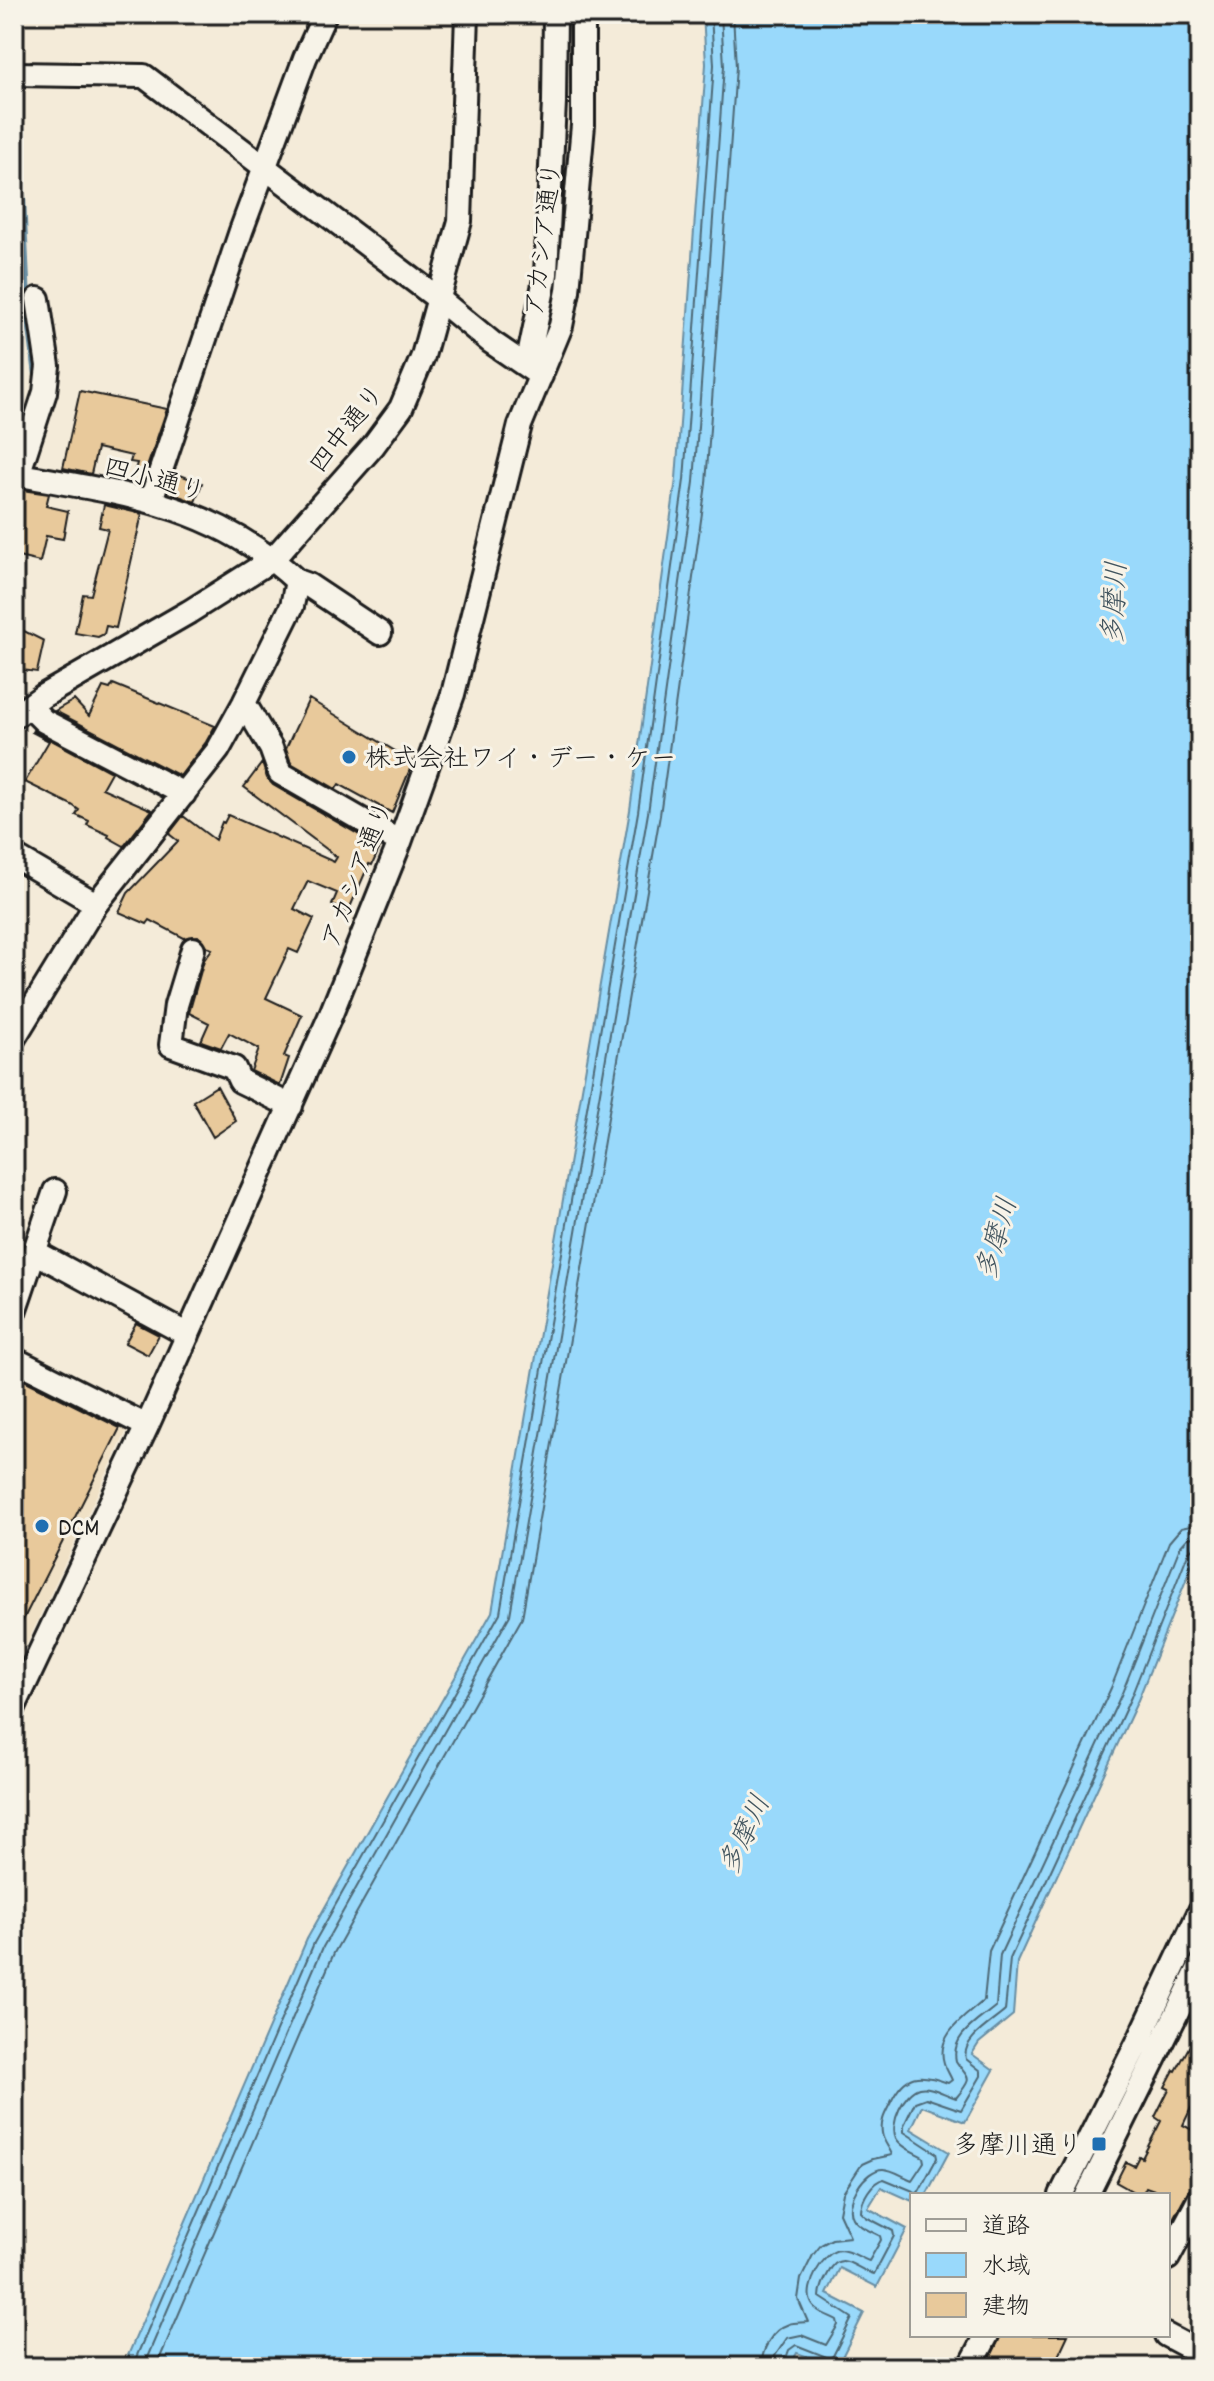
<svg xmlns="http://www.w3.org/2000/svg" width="1214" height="2381" font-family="Dekko,'Klee One',sans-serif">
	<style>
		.built { fill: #f0e1c6 }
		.water { fill: #99d9fb; stroke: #678da2; stroke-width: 2 }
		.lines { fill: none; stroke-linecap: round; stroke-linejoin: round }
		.shore { stroke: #4e6875; stroke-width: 2 }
		.stream { stroke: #678da2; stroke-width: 6 }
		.building { fill: #e8c99b; stroke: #1c1c1c; stroke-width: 2 }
		.minor-casing { stroke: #1c1c1c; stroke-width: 28 }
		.minor { stroke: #f7f3e8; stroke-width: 22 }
		.poi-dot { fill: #1f6fb2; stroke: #f7f3e8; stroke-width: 3 }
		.labels { text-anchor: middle; stroke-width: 6; stroke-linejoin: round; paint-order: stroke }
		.street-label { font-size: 26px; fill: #1c1c1c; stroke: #f7f3e8 }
		.poi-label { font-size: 26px; fill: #1c1c1c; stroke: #f7f3e8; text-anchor: start }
		.water-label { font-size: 28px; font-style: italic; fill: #42555f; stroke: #f7f3e8 }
	</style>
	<rect width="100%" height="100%" fill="#f4ebd9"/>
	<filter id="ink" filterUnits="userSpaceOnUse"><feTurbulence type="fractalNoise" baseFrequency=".0125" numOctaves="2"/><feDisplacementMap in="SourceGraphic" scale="16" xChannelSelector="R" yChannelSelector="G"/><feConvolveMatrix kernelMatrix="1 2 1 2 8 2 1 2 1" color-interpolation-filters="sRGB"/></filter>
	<g filter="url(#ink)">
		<path class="built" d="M14,1370L128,1428L14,1671Z"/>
		<path class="water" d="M703,14H1200V1545L1138,1700L1017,1962L1013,2015L979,2043L972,2054L994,2070L965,2122L922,2106L911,2129L949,2152L926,2195H912V2201L881,2187L868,2208L907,2229L877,2287L840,2268L827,2294L864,2313L837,2367L797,2353L789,2367H123L307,1939L492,1612L630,810L676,479L706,64Z"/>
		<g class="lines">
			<path class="shore" d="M132,2367L314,1943L500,1613L638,812L684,480L714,65L711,14
				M143,2367L323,1947L510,1615L648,813L694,482L724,66L721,14
				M156,2367L334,1953L522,1618L660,815L706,484L736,67L733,14
				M761,2367C762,2350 771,2330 789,2324C795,2322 802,2323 808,2322L798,2299L801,2279L813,2255L821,2245L832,2239L850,2237L839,2213L843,2193L862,2164L873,2159L892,2155C890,2148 883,2142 882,2133C880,2121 886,2112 891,2102C905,2073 919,2072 948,2083L952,2080C950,2075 946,2069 944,2063C935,2034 967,2016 984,2000L989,1951L1111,1688L1169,1542L1181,1528L1200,1524
				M773,2367L775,2356L787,2338L801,2335L826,2345L838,2325L837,2320C828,2315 815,2312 811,2302C804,2287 823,2252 839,2250C850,2250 860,2258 869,2261L881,2240L880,2236C871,2231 858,2227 853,2218C844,2202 865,2169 883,2169C893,2169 903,2177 912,2180L924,2162L923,2157C914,2152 901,2147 896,2138C889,2124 904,2092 919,2088C931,2085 945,2095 956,2098C975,2075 968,2080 956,2061C950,2035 979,2021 996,2006L1000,1955L1122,1693L1180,1547L1188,1538L1200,1536
				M783,2367L789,2350L796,2345L829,2358L833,2356L852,2318L820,2297C820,2288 824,2281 829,2272C841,2248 856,2270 874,2274L894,2236L893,2231L866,2217L861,2212C861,2200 872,2181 884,2179L918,2193L937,2158L936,2153L904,2132V2125L915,2102L926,2098L961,2110L981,2076V2071L966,2059C961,2039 992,2023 1005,2011L1010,1959L1131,1697L1189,1551L1194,1547L1200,1546"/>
			<path class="stream" d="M14,136L23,199L29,321L37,383"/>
		</g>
		<path class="building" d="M80,391L167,409L144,476L134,474L137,463L130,462L132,456L97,448L91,474L63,468Z
			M180,475L202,483L195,502L173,494Z
			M22,490L49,494L46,506L68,511L63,539L46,536L40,562L14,556V527Z
			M104,505L142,514L116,628L106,626L104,634L98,637L75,633L83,594L91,595L108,529L99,527Z
			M14,626L44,641L37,672L14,669Z
			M113,684L215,726L206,742L180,776L55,711L74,700L89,716L103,687L110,689Z
			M309,699L413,762L392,813L339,784L336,789L291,763L286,748Z
			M33,730L111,772L102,788L152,810L124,846L108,837L109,835L87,825L89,821L76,815L79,810L72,805L25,782L49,741L32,732Z
			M262,763L267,778L273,785L380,847L372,865L369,864L348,912L332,905L337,893L308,881L294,909L314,919L298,953L289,949L266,998L302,1015L284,1056L289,1058L280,1085L251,1071L259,1049L229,1033L221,1048L201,1041L209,1023L189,1013L204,960L212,949L207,947L198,936L184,938L150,920L147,924L119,912L128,893L178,841L169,834L183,816L215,840L222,822L224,823L228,815L334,862L337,857L244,787Z
			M217,1086L236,1121L213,1137L193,1101Z
			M136,1323L159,1335L148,1355L125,1343Z
			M14,1375L120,1428L14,1638Z
			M1200,2027V2089L1183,2125L1200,2134V2176L1195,2185L1188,2191L1168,2228V2195L1146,2187L1142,2195H1139L1116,2182L1126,2162L1134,2166L1139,2156L1142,2158L1161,2121L1155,2117L1169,2089L1165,2087L1174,2070L1176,2071Z
			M1001,2335H1068L1053,2367H986Z"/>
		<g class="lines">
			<defs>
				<path id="minor" d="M14,74L144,76L440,300L491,342L541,376
					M527,366L546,274L554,102L555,14
					M14,474C121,493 215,504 297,581L292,606L244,703L218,750L96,904L14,1038
					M18,475L45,392L48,366L38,299
					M151,500L241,231L305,58L325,14
					M297,581L308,585L380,633
					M244,703L271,748L280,773L400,842
					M29,706L44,721L184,794
					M14,717L43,696L189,612L273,559L373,446L401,408L423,356L460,221L467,14
					M14,856L96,904
					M193,949L176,1005L171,1045L234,1068L240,1081L291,1106
					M35,1252L188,1335
					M14,1312L55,1191
					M14,1359L147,1426
					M14,1707L147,1426L329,1019L400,842L453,694L520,425L561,326L568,291L583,125V14
					M1061,2195L1141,2036L1200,1911
					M1087,2195L1200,1966
					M1168,2258L1200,2198
					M1166,2335L1200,2353
					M970,2367L987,2335"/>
			</defs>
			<use href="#minor" class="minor-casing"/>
			<use href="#minor" class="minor"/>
		</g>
	</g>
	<g class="poi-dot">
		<circle cx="349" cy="757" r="8"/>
		<circle cx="42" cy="1526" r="8"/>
		<rect x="1091" y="2136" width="16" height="16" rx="4"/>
	</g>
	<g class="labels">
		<g class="street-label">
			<text transform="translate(542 239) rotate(-83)" y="9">アカシア通り</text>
			<text transform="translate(346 428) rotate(-52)" y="9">四中通り</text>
			<text transform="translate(155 478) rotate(15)" y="9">四小通り</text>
			<text transform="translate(356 874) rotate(-69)" y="9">アカシア通り</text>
		</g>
		<g class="poi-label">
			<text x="365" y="766">株式会社ワイ・デー・ケー</text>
			<text x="58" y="1535">DCM</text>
			<text x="1083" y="2153" text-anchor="end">多摩川通り</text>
		</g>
		<g class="water-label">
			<text transform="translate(1113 603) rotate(-87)" y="10">多摩川</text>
			<text transform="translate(995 1238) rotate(-74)" y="10">多摩川</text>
			<text transform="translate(743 1834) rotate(-65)" y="10">多摩川</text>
		</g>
	</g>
	<rect width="1214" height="2381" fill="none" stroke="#f7f3e8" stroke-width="48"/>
	<rect x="24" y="24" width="1166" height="2333" fill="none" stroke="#1c1c1c" stroke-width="3" filter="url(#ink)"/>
	<rect x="910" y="2193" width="260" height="144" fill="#f7f3e8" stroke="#9f9d96" stroke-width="2"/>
	<rect x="926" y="2219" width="40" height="12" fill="#f7f3e8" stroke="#9f9d96" stroke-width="2"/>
	<text x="982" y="2233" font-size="24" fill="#1c1c1c">道路</text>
	<rect x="926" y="2253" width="40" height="24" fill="#99d9fb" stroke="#9f9d96" stroke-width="2"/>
	<text x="982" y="2273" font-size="24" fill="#1c1c1c">水域</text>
	<rect x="926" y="2293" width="40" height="24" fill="#e8c99b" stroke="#9f9d96" stroke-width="2"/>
	<text x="982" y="2313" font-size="24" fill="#1c1c1c">建物</text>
</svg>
